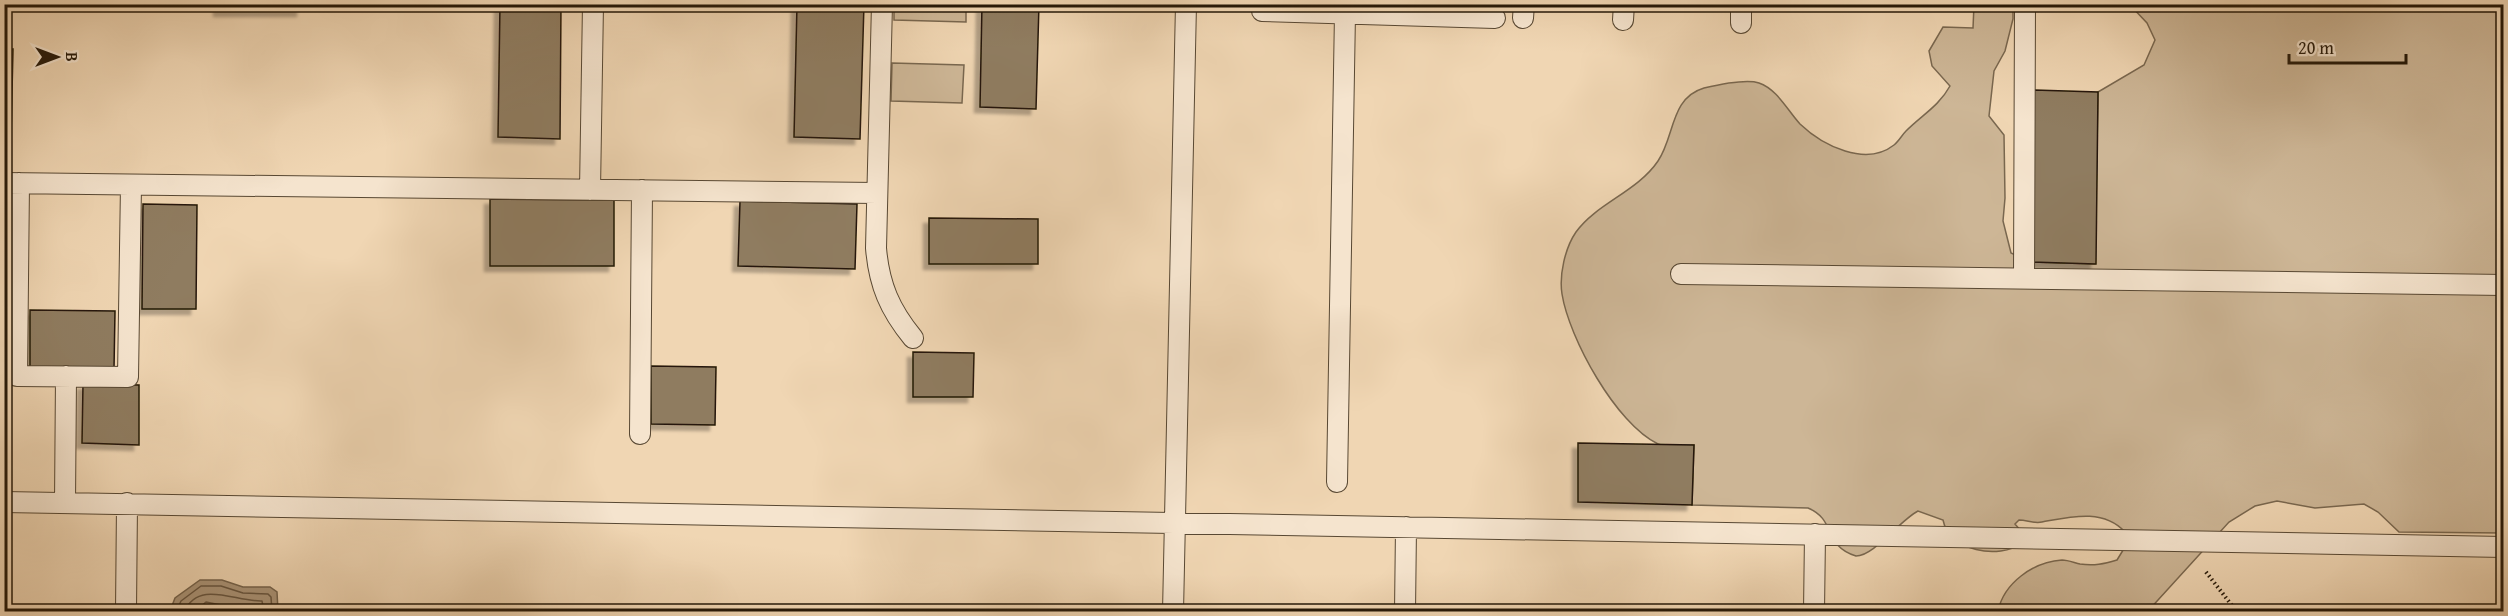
<svg xmlns="http://www.w3.org/2000/svg" width="2508" height="616" font-family="'Gentium Book Plus',serif">
	<style>
		.green { fill: #cdb696; stroke: #79674f; stroke-width: 1.5 }
		.water { fill: #ab9579; stroke: #75634c; stroke-width: 1.5 }
		.lines { fill: none; stroke-linecap: round; stroke-linejoin: round }
		.shore { stroke: #685640; stroke-width: 1.5 }
		.building { fill: #8f7b61; stroke: #251808; stroke-width: 1.5; filter: url(#shadow) }
		.lane-casing { stroke: #584833; stroke-width: 22 }
		.path { stroke: #251808; stroke-width: 4; stroke-dasharray: 1.5 3; stroke-linecap: butt }
		.lane { stroke: #f5e4ce; stroke-width: 20 }
	</style>
	<defs>
		<filter id="shadow"><feDropShadow dx="-5.5" dy="5.5" stdDeviation="1.5" flood-color="#0004"/></filter>
	</defs>
	<rect width="100%" height="100%" fill="#f0d6b3"/>
	<filter id="stains"><feTurbulence type="fractalNoise" baseFrequency=".00333" numOctaves="4"/><feColorMatrix values="0 0 0 0 .2 0 0 0 0 .09 0 0 0 0 .02 0 0 0 .5 -.17"/></filter>
	<radialGradient id="worn" r=".72"><stop offset=".6" stop-color="#630" stop-opacity="0"/><stop offset="1" stop-color="#630" stop-opacity=".3"/></radialGradient>
	<path class="green" d="M894,5H966V22L894,20Z
		M1974,5H2013V19L2005,51L1994,71L1989,116L2004,135L2005,198L2003,221L2011,253L2031,262L2095,264L2098,92L2144,65L2155,40L2147,23L2130,5H2503V533L2399,532L2378,512L2364,504L2315,508L2277,501L2255,506L2229,522L2148,611H1998C2004,583 2033,562 2062,560C2068,560 2075,563 2080,564C2094,566 2104,564 2117,560L2125,547V532C2103,508 2070,517 2042,522C2034,524 2027,520 2019,520L2015,524L2021,531L2022,543C1999,560 1949,551 1943,520L1918,511C1899,521 1874,556 1856,556C1822,545 1837,520 1808,508L1692,505L1694,445C1683,445 1666,448 1658,444C1616,424 1569,338 1562,294C1559,275 1565,248 1576,232C1597,203 1637,192 1658,161C1675,136 1670,98 1704,88C1717,85 1747,79 1759,83C1777,89 1788,111 1800,124C1823,146 1866,167 1894,145C1899,141 1902,135 1906,131C1922,115 1939,106 1950,86L1932,66L1929,51L1943,27L1973,28Z
		M892,63L964,65L962,103L891,101Z"/>
	<path class="water" d="M200,580H222L243,587H270L277,592L278,611H170L175,598Z"/>
	<g class="lines">
		<path class="shore" d="M176,612L181,601L201,586H221L243,593L268,594L271,597L272,612
			M184,612C199,579 235,602 262,601L264,612
			M194,612L206,602L255,612"/>
	</g>
	<path class="building" d="M219,4H302V11H219Z
		M500,4H561L560,139L498,137Z
		M797,4H864L860,139L794,137Z
		M982,4H1039L1036,109L980,107Z
		M4,49H13L11,136H4Z
		M2034,90L2098,92L2096,264L2031,262Z
		M490,199L614,200V266H490Z
		M740,201L857,204L855,269L738,266Z
		M143,204L197,205L196,309H142Z
		M929,218L1038,219V264H929Z
		M30,310L115,311L114,369L30,368Z
		M913,352L974,353L973,397H913Z
		M651,366L716,367L715,425L651,424Z
		M83,384L139,385V445L82,443Z
		M1578,443L1694,445L1692,505L1578,502Z
		M627,606H651V612H627Z
		M587,608H611V612H587Z
		M704,608H729V612H704Z"/>
	<g class="lines">
		<defs>
			<path id="lane" d="M882,4L876,248C879,285 890,310 913,338
				M1262,11L1495,18
				M1523,18L1524,4
				M1623,20L1624,4
				M1741,23V4
				M4,183L877,193
				M19,183L17,376L128,377L131,185
				M590,190L593,4
				M1681,274L2504,285
				M2024,278L2025,4
				M640,434L642,190
				M1337,482L1345,13
				M4,502L2504,547
				M65,503L66,376
				M126,612L127,503
				M1173,612L1186,4
				M1405,612L1406,527
				M1814,612L1815,534"/>
		</defs>
		<use href="#lane" class="lane-casing"/>
		<path class="path" d="M2206,572L2237,612"/>
		<use href="#lane" class="lane"/>
	</g>
	<rect width="2508" height="616" fill="none" stroke="#f0d6b3" stroke-width="24"/>
	<rect x="6" y="6" width="2496" height="604" fill="none" stroke="#251808" stroke-width="3"/>
	<rect x="12" y="12" width="2484" height="592" fill="none" stroke="#251808" stroke-width="1.5"/>
	<g transform="translate(57 57) rotate(90)" stroke="#f5e4ce" stroke-width="4.5" paint-order="stroke">
	<path d="M0-4.5L10 22L0 15L-10 22Z" fill="#251808"/>
	<text y="-9" font-size="16" font-weight="bold" text-anchor="middle" fill="#251808">B</text>
	</g>
	<path d="M2289 54v9h117v-9" fill="none" stroke="#251808" stroke-width="3"/>
	<text x="2298" y="54" font-size="18" fill="#251808" stroke="#f5e4ce" stroke-width="4.5" paint-order="stroke">20 m</text>
	<rect width="100%" height="100%" filter="url(#stains)"/>
	<rect width="100%" height="100%" fill="url(#worn)"/>
</svg>
